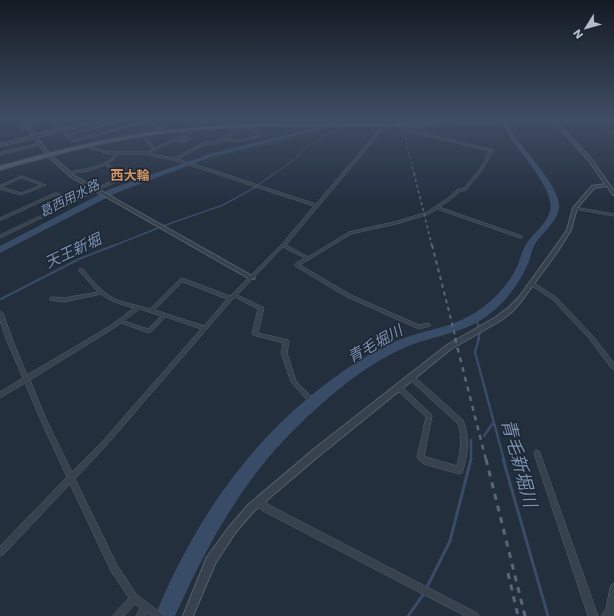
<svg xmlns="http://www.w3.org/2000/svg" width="614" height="616" font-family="Poppins,'Noto Sans JP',sans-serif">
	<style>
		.green { fill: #263c3f }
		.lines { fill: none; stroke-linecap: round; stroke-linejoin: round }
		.stream-far4 { stroke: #394c67; stroke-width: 1 }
		.stream-far3 { stroke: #394c67; stroke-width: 1.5 }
		.stream-far2 { stroke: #394c67; stroke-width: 2 }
		.stream-far1 { stroke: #394c67; stroke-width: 2.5 }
		.stream { stroke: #394c67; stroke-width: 3 }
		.river { fill: #394c67; fill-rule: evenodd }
		.minor-casing { stroke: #565f6c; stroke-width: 1 }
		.tertiary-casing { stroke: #565f6c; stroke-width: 2 }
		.primary-casing { stroke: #414a57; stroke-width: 2 }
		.minor { fill: #38414e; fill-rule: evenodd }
		.tertiary { fill: #38414e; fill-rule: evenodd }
		.primary { fill: #56606e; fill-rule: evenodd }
		.rail-far4 { stroke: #5a6575; stroke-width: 1; stroke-dasharray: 2.5 2.5; stroke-linecap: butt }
		.rail-far3 { stroke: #5a6575; stroke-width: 1.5; stroke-dasharray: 3 3; stroke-linecap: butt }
		.rail-far2 { stroke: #5a6575; stroke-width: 2; stroke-dasharray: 4 4; stroke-linecap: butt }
		.rail-far1 { stroke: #5a6575; stroke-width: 2.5; stroke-dasharray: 5 5; stroke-linecap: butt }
		.rail { stroke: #5a6575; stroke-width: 3; stroke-dasharray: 6 6; stroke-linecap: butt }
		.primary-bridge-casing { stroke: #414a57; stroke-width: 5.5; stroke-linecap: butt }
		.primary-bridge { stroke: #56606e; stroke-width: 4.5 }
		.labels { text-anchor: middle; stroke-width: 3; stroke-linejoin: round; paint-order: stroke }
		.far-quarter-label { font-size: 13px; font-weight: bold; fill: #d59563; stroke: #1d2633 }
		.far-water-label { font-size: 13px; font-style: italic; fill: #7c92b1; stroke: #1d2633 }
		.water-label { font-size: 15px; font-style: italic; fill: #7c92b1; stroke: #1d2633 }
		.near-water-label { font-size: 18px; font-style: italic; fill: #7c92b1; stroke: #1d2633 }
	</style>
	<rect width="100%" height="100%" fill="#242f3e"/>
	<path class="green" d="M322,130C318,136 217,155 198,164L243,179L242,180L196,165L213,157Z"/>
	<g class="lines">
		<path class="stream-far4" d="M274,174L295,159L308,146L334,131L345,118"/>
		<path class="stream-far3" d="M258,185L275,173
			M163,226L223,205L256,187
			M113,246L158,228"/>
		<path class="stream-far2" d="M1,299L79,259L115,245
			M476,317L480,333L478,339"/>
		<path class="stream-far1" d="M479,338L475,352L504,460
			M484,436L493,423
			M471,440V460"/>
		<path class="stream" d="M503,459L548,616
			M428,585L450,541L471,459
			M408,616L423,595"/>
		<path class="river" d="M333,118H339L333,124L319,130L214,156L116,193L0,253V246L110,189L210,154L315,128L329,122Z
			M498,118H504C509,125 512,132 517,139C528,155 562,189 559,209C556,224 541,233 534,246C531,252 530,259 527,266C519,283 507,300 492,312C468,333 435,335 406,347C373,361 342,385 316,409C248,469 212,535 175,616H155C189,533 239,455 308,398C335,376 364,355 396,341C413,334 432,330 449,325C478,315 503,295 517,267C520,261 521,254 524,248C531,234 546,226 550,211C555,191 524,157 513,142C507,134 504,125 498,118Z"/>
		<defs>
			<path id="minor" d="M46,118H48L54,123L80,118V119L56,124L67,134L131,118L132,119L68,135L74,140L157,118H160L73,142L52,125Z
				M211,118H213L201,128H199V126Z
				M234,118H236L233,125L231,126Z
				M239,118H278L277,119H240Z
				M390,118H392L388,123H386V121Z
				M403,118L456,123L455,125L408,128V129L493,150V151L482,170L466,190L459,192L450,200L439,207L522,236V238H520L437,209L429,214L400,223L351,234L300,265L351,295L419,325L428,323L430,324L431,325L430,326L419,329L347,297L295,266V264L305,258L283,247L237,295L263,307L264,308L258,333L288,340L289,342L287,353L296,381L310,395L311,397L310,399L308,400L306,399L291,382L281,353L283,343L253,335L252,334L258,309L235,297L231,301L105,447L75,479L117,565L137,595L161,613L163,616H151L147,613L146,616H136L140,608L135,604L124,616H113L115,613L129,598L111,571L70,484L3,555L0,556V546L67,477L42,423L25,383L0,398V392L23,378L7,341L0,320V311L3,313L13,341L27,375L110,326L134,308C123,305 111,302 101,294L64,302L50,300V298L52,297L64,298L98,292L79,271V269H83C93,282 104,295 120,301C130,304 140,306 150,309L180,279L182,278L230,296L282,244L314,206L174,160L156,157L149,154H118L114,159L107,164L126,175L127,176L125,177L105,165L89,171L68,174V172C85,169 103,168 116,154H109L89,148V146L109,152H147L153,149L142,136V134H144L155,148L180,136L193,128H195V130L183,137L190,138V140L182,143L175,141L150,152L157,155L175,158L204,142H214L244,125H246V127H245L253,128L261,135L252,139L242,141H233L223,140L215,144H206L178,159L316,204L383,125H385V127L286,245L308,257L349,232L398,221L427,212L448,198L457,190L464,188L480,169L490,151L406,131ZM406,120L448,124L407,126ZM244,128L251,130L258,135C247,139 237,141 225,138ZM181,138L186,139L182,141L178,140ZM183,282L227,299L204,326L155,310ZM140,309L161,316L148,329L124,321ZM166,317L201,329L101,443L72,472L46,419L30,380L114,328L121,323L149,333L151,332Z
				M493,118H495L497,122H495Z
				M608,129H610L614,133V136L608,131Z
				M40,143H41V145L0,155V153Z
				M22,176L46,185L21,195L0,189V186ZM22,178L41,185L21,193L2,187Z
				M112,181L115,182L0,238V235L70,202L56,195L1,220H0V218L55,193H57L72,200Z
				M574,207L614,214V216L575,209H574Z
				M531,281L556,297L592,335L614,363V369H612L588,337L552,299L529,284V282Z
				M412,375L414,376L463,420C470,437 468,456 462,473L459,474L424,464L418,459L417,457L426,417L397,390L396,388L397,386L399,385L401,386L431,414L432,416L424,456L426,457L457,466C460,452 463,438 458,424L410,380L409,378L410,376Z
				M537,450L539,451L540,453L598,616H588L534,453L535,451Z
				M258,497L261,498L269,505L477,613L479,616H465L263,511L255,504L254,501L255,498Z
				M614,584V612L612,616H601L606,609L610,588L611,585Z"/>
			<path id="tertiary" d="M24,118H27L23,121L24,124C28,119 38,117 43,118L28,123L27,124L35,135L101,120L100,118H102L104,121L37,137L49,153L73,175L254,277L255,278L254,279H250L71,177L47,155L34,138L0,146V144L33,136L24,125L25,129L22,128L19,121Z
				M148,118H150L163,131V133H161Z
				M555,118H557L559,124L592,160L614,191V195H613L607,186L594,188L577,208L571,230L558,251L523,299L512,312L500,321L451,349L320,455L254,511L235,533L215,564L193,616H183L207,557L229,527L248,505L314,449L447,345L496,317L508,308L519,297L553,250L567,230L573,208L592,186L605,184L590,162L557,125Z"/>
			<path id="primary" d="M614,120V122L406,124L404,123L406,122Z
				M296,124H398L400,125L398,126C313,126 228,123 144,136C95,143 48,157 0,170V166C48,153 97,140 146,133C196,126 246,124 296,124Z"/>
		</defs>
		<use href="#minor" class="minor-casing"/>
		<use href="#tertiary" class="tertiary-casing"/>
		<use href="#primary" class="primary-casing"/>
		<use href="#minor" class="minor"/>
		<use href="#tertiary" class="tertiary"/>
		<use href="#primary" class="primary"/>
		<path class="rail-far4" d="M400,118L414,174"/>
		<path class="rail-far3" d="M414,173L432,246"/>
		<path class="rail-far2" d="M432,245L456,339"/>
		<path class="rail-far1" d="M455,338L486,460"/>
		<path class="rail" d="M486,459L525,616
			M508,573L518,616"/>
		<defs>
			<path id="primary-bridge" d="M398,125L406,124"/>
		</defs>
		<use href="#primary-bridge" class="primary-bridge-casing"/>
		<use href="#primary-bridge" class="primary-bridge"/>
	</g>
	<linearGradient id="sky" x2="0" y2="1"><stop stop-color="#141a22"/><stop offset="0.58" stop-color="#3f4d63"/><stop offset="1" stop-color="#3f4d63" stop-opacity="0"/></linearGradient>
	<rect width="614" height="204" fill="url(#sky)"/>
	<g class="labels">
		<g class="far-quarter-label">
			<text x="130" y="180">西大輪</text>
		</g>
		<g class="far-water-label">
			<text transform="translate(69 198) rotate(-27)" y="5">葛西用水路</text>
		</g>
		<g class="water-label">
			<text transform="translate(73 251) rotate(-25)" y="5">天王新堀</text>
			<text transform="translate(375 344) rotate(-29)" y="5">青毛堀川</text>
		</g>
		<g class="near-water-label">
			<text transform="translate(519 463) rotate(75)" y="6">青毛新堀川</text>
		</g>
	</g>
	<g transform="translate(586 28) rotate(233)" stroke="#1d2633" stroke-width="3" paint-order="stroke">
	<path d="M0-3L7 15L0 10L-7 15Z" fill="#b4bcc9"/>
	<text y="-6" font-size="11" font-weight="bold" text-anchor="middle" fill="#b4bcc9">N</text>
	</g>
</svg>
